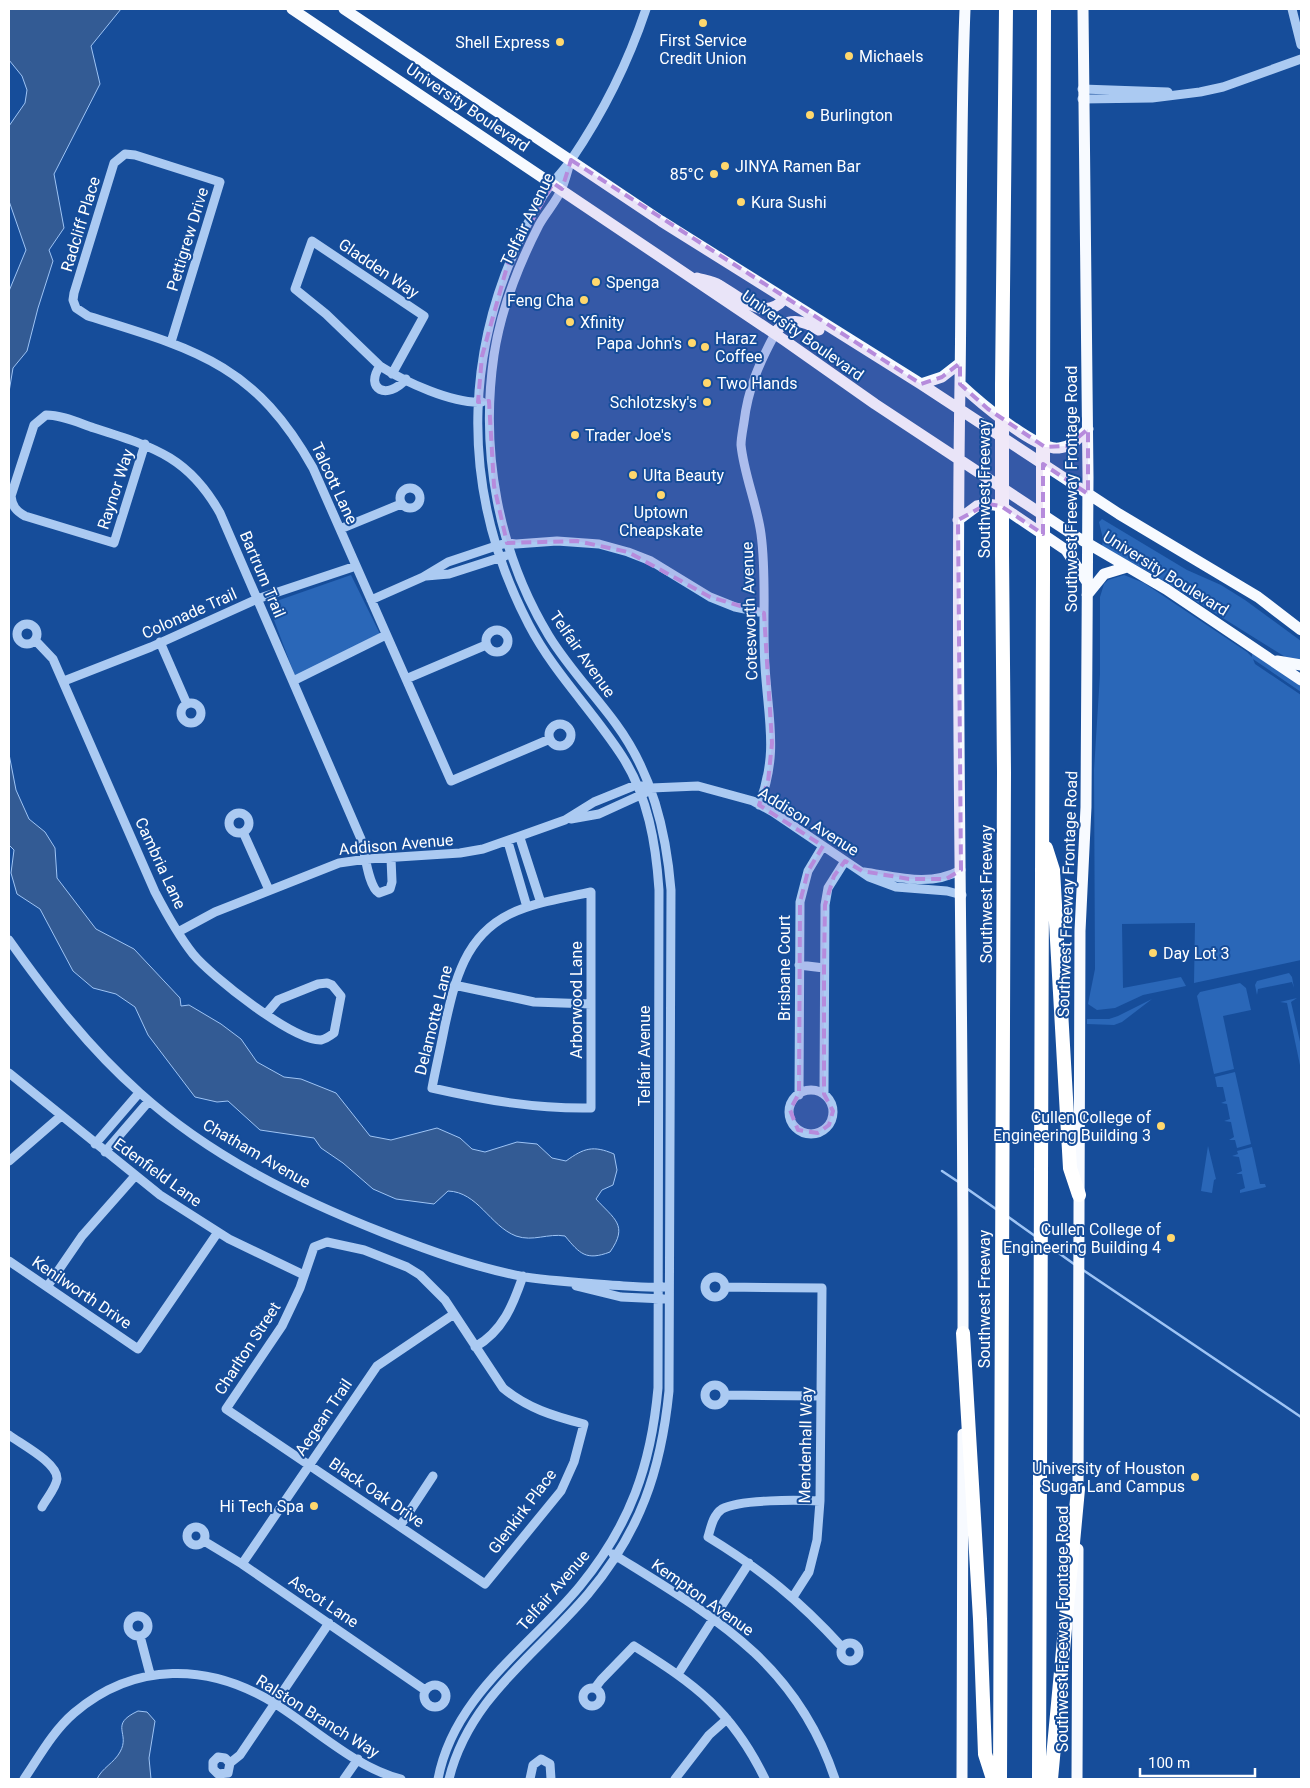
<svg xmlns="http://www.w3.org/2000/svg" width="1310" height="1788" font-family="Roboto,sans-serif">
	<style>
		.green { fill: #2a67b8 }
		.water { fill: #335b94; stroke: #9ec4f5 }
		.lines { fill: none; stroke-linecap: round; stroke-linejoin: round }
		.stream { stroke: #9ec4f5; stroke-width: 2.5 }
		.minor { stroke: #abcaf2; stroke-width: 9 }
		.major { stroke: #f7faff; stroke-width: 11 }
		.highway { stroke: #fff; stroke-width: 14 }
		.highway-bridge { stroke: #fff; stroke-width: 14 }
		.marked { fill: #b68bdc; fill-opacity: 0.2; stroke: #b68bdc; stroke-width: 4; stroke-dasharray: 10 6; stroke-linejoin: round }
		.poi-dot { fill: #ffd86d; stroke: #164d9a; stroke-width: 2 }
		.labels { text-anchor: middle; stroke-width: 4; stroke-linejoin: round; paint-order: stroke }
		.poi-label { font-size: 16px; fill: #fff; stroke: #164d9a; text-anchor: start }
		.street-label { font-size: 16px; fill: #fff; stroke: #164d9a }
	</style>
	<rect width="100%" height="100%" fill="#164d9a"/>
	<path class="green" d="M1102,519L1187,570L1221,585L1245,600L1301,641V661L1287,658L1149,572L1102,547L1103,539L1099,522Z
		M351,575L380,634L295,676L268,604Z
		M1124,575L1144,583L1247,652L1252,657V653L1301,686V692L1253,659L1255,664L1301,695V960L1194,983L1195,923L1122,924L1123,988L1181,977L1186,986L1143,995L1115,1008L1097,1010L1088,1004L1095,969L1094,770L1100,674V597L1104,584L1108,580Z
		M1289,973L1292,977L1294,988L1292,982L1258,989L1257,995L1255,985L1257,981Z
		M1240,983L1246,988L1251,1010L1223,1016L1234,1069L1214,1074L1197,996L1200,992Z
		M1297,998L1291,1002L1301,1046V1070L1287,1003L1280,1002Z
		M1152,999L1122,1022L1114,1025L1087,1024V1019H1109L1118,1016Z
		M1235,1072L1251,1144L1237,1148L1235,1140H1229L1234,1137L1231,1122L1224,1121L1230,1119L1227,1104L1221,1103L1226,1101L1223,1087H1217L1215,1077Z
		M1208,1146L1216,1179L1214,1180L1212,1193L1201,1191Z
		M1252,1147L1260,1184H1265L1266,1187L1240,1193V1190L1245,1188L1242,1174H1236L1242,1171L1239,1157L1232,1156L1238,1154L1237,1151Z"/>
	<path class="water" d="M9,9H121L91,46L100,84L54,174L64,228L49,250L53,261L38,308L27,351L13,368L9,392V291L26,250L9,201V126L25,103L27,90L22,76L9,60Z
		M9,754L16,790L29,819L45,832L55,848L57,878L96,929L134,949L180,998L181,1006L189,1005L221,1024L241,1039L257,1062L284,1077L301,1079L336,1093L370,1136L391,1140L437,1128L460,1138L472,1149L485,1152L517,1142L537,1144L552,1158L566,1161C584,1148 593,1145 614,1154L617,1170L613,1185L602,1190L596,1199C614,1219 629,1225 610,1252C586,1261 580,1254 565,1236C548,1233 533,1242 516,1236C490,1226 478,1192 448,1191L434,1204L396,1199L373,1189L343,1163L321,1148L314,1138L260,1130L228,1101L217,1102L195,1097L148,1035L135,1007L116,994L93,988L73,971L40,909L17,894L11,873L14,850L9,845Z
		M138,1711L147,1712L155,1721L149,1758L151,1779H97C102,1768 114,1763 120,1752C131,1733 108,1725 138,1711Z"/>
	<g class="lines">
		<path class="stream" d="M942,1171L960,1183
			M966,1188L996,1209
			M1007,1216L1035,1236
			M1046,1244L1074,1264
			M1083,1270L1301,1417"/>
		<path class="minor" d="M1292,9L1301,45
			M1082,89L1168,92
			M1082,99L1152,98L1200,92L1223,87L1301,59
			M171,342L220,182L135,155L125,154L114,163L74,293L73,300L76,308L88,316C195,349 255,364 313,468L451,781L550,739
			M380,366C364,389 387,401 406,379
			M392,374L424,316L312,241L295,289L326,314L380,366C405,382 453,404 482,402
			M145,444L114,543L25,516C16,511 12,506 11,496L34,425L46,415C62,415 79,423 94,428C153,447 188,456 220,513L361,839C365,852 368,887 379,893L390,889L392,882L391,858
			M400 498a10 10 0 1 1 20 0a10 10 0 1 1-20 0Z
			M340,529L401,504
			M426,576L449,574L505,556
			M371,600L423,577L448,562L496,546L507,543L516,544L557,541L599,544L628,552L651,561L710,597L735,607L764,613
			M17 634a10 10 0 1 1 20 0a10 10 0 1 1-20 0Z
			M486 641a11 11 0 1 1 22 0a11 11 0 1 1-22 0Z
			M35,640L53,659L155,892C166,913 178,935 193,954C211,976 293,1041 321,1040C326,1039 330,1036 334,1033L341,996L332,985L327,983L318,984L278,1000L266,1014
			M160,642L187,704
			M406,679L486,645
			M64,681L151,647L257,599L356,566
			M293,681L386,635
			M181 713a10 10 0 1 1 20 0a10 10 0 1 1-20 0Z
			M549 735a11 11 0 1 1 22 0a11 11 0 1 1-22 0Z
			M759,805C779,753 768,719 765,666C762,622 767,578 761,534C757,504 744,475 741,445C741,438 743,429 744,422C748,389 759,363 775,334
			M229 823a10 10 0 1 1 20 0a10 10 0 1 1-20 0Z
			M571,819L599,814L645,793
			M243,832L269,890
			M520,838L541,903
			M508,842L527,907
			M864,872C898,877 930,887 961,870
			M591,892V1108C536,1109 485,1100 432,1088C436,1067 441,1046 445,1025C455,980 465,936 510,914C535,902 565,898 591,892Z
			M178,932L215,912L339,863L367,859L460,853L483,849L565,820L594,802L636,785L651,788L698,786L753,801L773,812L869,877L896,887L947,891L962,895
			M9,940C48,995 89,1048 140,1093C210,1156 297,1199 384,1233C430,1251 477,1268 525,1277C553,1281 582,1283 610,1285C628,1286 646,1288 664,1287
			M799,965L824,968
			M454,985L534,1002L591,1004
			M9,1073L160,1195L229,1239L304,1275
			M789 1112a22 22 0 1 1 44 0a22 22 0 1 1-44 0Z
			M824,1094L825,905L828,888L845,861
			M799,1095L800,902L808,871L823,846
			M95,1144L139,1093
			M105,1152L149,1101
			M9,1161L61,1116
			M327,1242L364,1250L407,1267L420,1275L445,1300L503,1388C527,1408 553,1416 584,1424L574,1462L561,1491L485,1584L226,1409L282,1326L300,1288L314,1247Z
			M9,1261L138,1349L218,1232
			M705 1287a10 10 0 1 1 20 0a10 10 0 1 1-20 0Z
			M576,1286L621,1297L664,1299
			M47,1287L82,1236L135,1176
			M725,1287L822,1288L820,1501L817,1540L809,1572L793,1597
			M475,1347C503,1331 513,1305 523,1276
			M705 1395a10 10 0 1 1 20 0a10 10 0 1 1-20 0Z
			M725,1395L821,1396
			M9,1435C21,1444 58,1463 57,1479C56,1488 46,1499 42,1507
			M820,1501C799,1500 740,1499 722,1509C713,1515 711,1527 708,1537C762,1570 799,1600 842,1647
			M400,1526L433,1476
			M187 1536a9 9 0 1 1 18 0a9 9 0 1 1-18 0Z
			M204,1541L242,1564L425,1690
			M613,1554C712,1616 796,1661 835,1779
			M242,1564L377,1366L454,1314
			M128 1626a10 10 0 1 1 20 0a10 10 0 1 1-20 0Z
			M140,1636L150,1674
			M841 1652a9 9 0 1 1 18 0a9 9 0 1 1-18 0Z
			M678,1674L749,1563
			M424 1696a11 11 0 1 1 22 0a11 11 0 1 1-22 0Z
			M583 1697a9 9 0 1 1 18 0a9 9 0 1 1-18 0Z
			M595,1688L601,1680L634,1646C696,1685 732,1711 765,1779
			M230,1763L225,1758L218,1757L213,1762V1769L218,1774L228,1773L230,1763L240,1755L329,1623
			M24,1779C39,1757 53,1731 74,1713C135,1661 209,1663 274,1703C314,1728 356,1768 401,1779
			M344,1779L358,1759
			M438,1779C454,1695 528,1649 580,1586C630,1525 651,1466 658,1388L659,890C656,844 648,796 622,756C593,711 554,673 529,625C456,485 462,335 541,199C549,185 561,174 571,160C603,113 628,63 646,9
			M449,1779C469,1698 536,1655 588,1594C640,1532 661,1471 669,1391L671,890C666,830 652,773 616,724C594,694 568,667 549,636C498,552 480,452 494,355C501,309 518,266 539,225C546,212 557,201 562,188C565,181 567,173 569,166
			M530,1779L533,1765L541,1759L550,1764L551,1779
			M675,1779L709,1735L727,1719"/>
		<path class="major" d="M292,9L784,340L875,404L1075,536L1166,589L1301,680
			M344,9L661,221L921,384L1119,514L1258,597L1301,630
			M697,278C704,280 713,281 719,285C739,296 764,323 784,299
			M775,334C785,315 805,321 819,330
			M921,384L942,377L960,363
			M960,384C977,400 1036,451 1059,448C1072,447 1079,437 1088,429
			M958,520L977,506L987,504L1001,506L1066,550L1087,582
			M1087,595L1104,574L1127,567
			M1277,661L1301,665
			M963,1340C964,1021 955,702 960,383C962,258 960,134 965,9
			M1078,1498L1080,931L1086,807L1088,477L1083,9
			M962,1779L963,1434
			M1077,1779L1078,1549"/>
		<path class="highway" d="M1002,385L1006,9
			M1043,399L1044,9
			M1046,848L1053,870L1070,1168L1079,1195
			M963,1333L980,1619L985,1754L993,1779
			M1000,1779L1004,772L1002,554
			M1039,1779L1043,578
			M1051,1779L1078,1489"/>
		<path class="highway-bridge" d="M1002,385V554
			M1043,578V399"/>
	</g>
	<path class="marked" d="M571,160L921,384L942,377L960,363V384L988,409L1045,447L1068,446L1088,429V494L1043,464V534L1001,506L987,504L958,520L961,870L946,879H909L862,871L845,861L834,876L825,905L824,968V1094L833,1111L829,1125L818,1133L798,1130L790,1110L799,1093L800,902L808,871L823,846L759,805L768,782L772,743L764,613L710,597L628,552L577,541L507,543L494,486L489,401L478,402L482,356L508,263L553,183L562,189Z"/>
	<g class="poi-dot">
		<circle cx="703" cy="23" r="5"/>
		<circle cx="560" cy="42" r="5"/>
		<circle cx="849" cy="56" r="5"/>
		<circle cx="810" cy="115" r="5"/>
		<circle cx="725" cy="166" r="5"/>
		<circle cx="714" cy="174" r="5"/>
		<circle cx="741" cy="202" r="5"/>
		<circle cx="596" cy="282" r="5"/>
		<circle cx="584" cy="300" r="5"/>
		<circle cx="570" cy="322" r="5"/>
		<circle cx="692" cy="343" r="5"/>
		<circle cx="705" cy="347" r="5"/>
		<circle cx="707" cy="383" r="5"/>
		<circle cx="707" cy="402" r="5"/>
		<circle cx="575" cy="435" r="5"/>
		<circle cx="633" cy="475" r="5"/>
		<circle cx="661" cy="495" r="5"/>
		<circle cx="1153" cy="953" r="5"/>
		<circle cx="1161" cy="1126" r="5"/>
		<circle cx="1171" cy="1238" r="5"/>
		<circle cx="1195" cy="1477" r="5"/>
		<circle cx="314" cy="1506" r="5"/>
	</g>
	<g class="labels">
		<g class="poi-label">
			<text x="703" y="46" text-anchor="middle">First Service<tspan x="703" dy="18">Credit Union</tspan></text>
			<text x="550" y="48" text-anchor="end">Shell Express</text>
			<text x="859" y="62">Michaels</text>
			<text x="820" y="121">Burlington</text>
			<text x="735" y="172">JINYA Ramen Bar</text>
			<text x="704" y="180" text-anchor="end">85°C</text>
			<text x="751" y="208">Kura Sushi</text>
			<text x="606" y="288">Spenga</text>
			<text x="574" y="306" text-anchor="end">Feng Cha</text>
			<text x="580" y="328">Xfinity</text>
			<text x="715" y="344">Haraz<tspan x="715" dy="18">Coffee</tspan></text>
			<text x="682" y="349" text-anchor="end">Papa John's</text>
			<text x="717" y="389">Two Hands</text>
			<text x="697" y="408" text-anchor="end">Schlotzsky's</text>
			<text x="585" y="441">Trader Joe's</text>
			<text x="643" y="481">Ulta Beauty</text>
			<text x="661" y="518" text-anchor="middle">Uptown<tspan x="661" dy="18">Cheapskate</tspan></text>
			<text x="1163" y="959">Day Lot 3</text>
			<text x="1151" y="1123" text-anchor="end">Cullen College of<tspan x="1151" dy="18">Engineering Building 3</tspan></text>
			<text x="1161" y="1235" text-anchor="end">Cullen College of<tspan x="1161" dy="18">Engineering Building 4</tspan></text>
			<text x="1185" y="1474" text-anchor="end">University of Houston<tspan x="1185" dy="18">Sugar Land Campus</tspan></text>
			<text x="304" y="1512" text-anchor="end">Hi Tech Spa</text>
		</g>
		<g class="street-label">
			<text transform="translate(468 107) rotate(34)" y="6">University Boulevard</text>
			<text transform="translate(527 219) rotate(-64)" y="6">Telfair Avenue</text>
			<text transform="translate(80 224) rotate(-73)" y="6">Radcliff Place</text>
			<text transform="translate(187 239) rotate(-73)" y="6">Pettigrew Drive</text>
			<text transform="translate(379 268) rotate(34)" y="6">Gladden Way</text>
			<text transform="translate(803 335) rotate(35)" y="6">University Boulevard</text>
			<text transform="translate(335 483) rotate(65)" y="6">Talcott Lane</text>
			<text transform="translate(115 489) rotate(-72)" y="6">Raynor Way</text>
			<text transform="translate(984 489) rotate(-90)" y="6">Southwest Freeway</text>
			<text transform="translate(1071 489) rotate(-90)" y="6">Southwest Freeway Frontage Road</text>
			<text transform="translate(1166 573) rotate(32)" y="6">University Boulevard</text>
			<text transform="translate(263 574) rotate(67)" y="6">Bartrum Trail</text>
			<text transform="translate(749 611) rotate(-92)" y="6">Cotesworth Avenue</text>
			<text transform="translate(189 613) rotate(-24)" y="6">Colonade Trail</text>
			<text transform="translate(583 654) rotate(55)" y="6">Telfair Avenue</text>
			<text transform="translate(809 821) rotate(32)" y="6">Addison Avenue</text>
			<text transform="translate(396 844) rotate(-5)" y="6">Addison Avenue</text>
			<text transform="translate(161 863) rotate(65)" y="6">Cambria Lane</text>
			<text transform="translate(986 894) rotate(-90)" y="6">Southwest Freeway</text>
			<text transform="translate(1067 894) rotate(-88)" y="6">Southwest Freeway Frontage Road</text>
			<text transform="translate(784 968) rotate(-90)" y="6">Brisbane Court</text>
			<text transform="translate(576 1000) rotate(-90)" y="6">Arborwood Lane</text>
			<text transform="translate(433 1020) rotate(-76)" y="6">Delamotte Lane</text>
			<text transform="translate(644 1056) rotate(-90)" y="6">Telfair Avenue</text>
			<text transform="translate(257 1153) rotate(30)" y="6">Chatham Avenue</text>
			<text transform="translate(158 1172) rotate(36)" y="6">Edenfield Lane</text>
			<text transform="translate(82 1292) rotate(34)" y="6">Kenilworth Drive</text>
			<text transform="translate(984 1299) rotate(-90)" y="6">Southwest Freeway</text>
			<text transform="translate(247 1348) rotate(-57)" y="6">Charlton Street</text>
			<text transform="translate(323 1417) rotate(-56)" y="6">Aegean Trail</text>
			<text transform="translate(805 1445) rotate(-89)" y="6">Mendenhall Way</text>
			<text transform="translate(377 1492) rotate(34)" y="6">Black Oak Drive</text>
			<text transform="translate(522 1511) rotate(-53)" y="6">Glenkirk Place</text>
			<text transform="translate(553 1590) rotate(-49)" y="6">Telfair Avenue</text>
			<text transform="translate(703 1597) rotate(35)" y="6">Kempton Avenue</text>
			<text transform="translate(324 1601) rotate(34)" y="6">Ascot Lane</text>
			<text transform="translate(1062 1629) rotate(-90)" y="6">Southwest Freeway Frontage Road</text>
			<text transform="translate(318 1716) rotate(32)" y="6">Ralston Branch Way</text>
		</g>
	</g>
	<rect width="1310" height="1788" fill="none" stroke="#ffffff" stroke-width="20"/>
	<path d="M1140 1768v8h115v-8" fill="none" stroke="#ffffff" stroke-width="2.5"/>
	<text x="1148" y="1768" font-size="15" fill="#ffffff" stroke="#164d9a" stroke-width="4" paint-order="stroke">100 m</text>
</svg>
